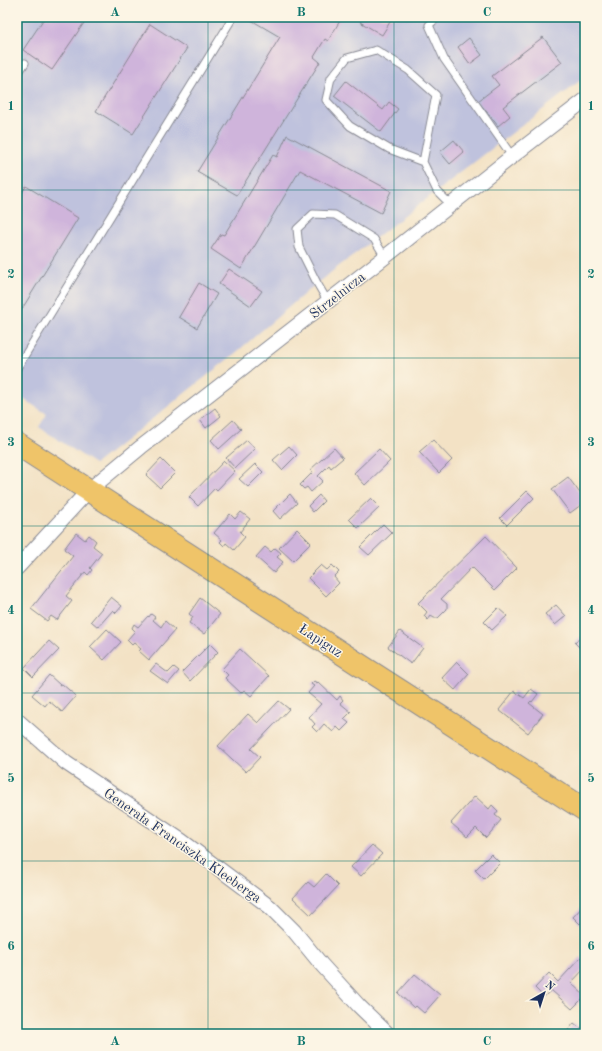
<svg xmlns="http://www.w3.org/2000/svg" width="602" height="1051" font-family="'Old Standard TT',serif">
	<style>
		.industrial { fill: #bfc2dd }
		.building { fill: #cfb4db }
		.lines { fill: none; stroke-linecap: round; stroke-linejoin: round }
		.service-casing { stroke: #878892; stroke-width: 9 }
		.minor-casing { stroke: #878892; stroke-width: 16 }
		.primary-casing { stroke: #878892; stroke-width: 24 }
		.service { stroke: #fff; stroke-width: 7 }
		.minor { stroke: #fff; stroke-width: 14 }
		.primary { stroke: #efc469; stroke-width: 22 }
		.grid { fill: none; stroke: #0f766e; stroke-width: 1; stroke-opacity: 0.55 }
		.labels { text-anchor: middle; stroke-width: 3; stroke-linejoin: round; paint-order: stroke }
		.street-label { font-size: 14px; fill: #1b2f5e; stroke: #fcf5e5 }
		.neatline { fill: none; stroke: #0f766e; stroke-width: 1.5 }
		.grid-label { font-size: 13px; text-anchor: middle; font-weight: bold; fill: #0f766e }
	</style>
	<rect width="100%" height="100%" fill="#fcf5e5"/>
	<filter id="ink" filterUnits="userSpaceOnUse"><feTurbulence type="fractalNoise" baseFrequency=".025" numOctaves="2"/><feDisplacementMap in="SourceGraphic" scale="8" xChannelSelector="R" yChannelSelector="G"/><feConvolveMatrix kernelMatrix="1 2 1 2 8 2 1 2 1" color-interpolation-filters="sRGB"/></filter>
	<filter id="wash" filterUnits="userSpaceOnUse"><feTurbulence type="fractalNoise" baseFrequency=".012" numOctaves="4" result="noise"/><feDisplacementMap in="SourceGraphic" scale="16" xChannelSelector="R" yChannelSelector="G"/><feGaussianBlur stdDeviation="0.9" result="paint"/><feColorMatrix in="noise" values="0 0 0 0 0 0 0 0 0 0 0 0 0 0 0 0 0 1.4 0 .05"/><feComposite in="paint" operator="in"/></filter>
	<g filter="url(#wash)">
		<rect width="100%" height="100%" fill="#f3e2c5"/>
		<path class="industrial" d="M17,17H585V77L317,283L232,356L95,464L39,427L47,414L17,395Z"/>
		<g id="blocks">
			<path class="building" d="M45,17H88L52,70L23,50Z
				M246,17H337L341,19L328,41L325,39L314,57L320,62L237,195L197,172L280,37Z
				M363,17H393L382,35L360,22Z
				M150,24L187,48L133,134L96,111Z
				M543,37L562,62L503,107L510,116L498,126L478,101L499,85L492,76Z
				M469,38L482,55L470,64L458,47Z
				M346,81L383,110L389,102L398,109L381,132L334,96Z
				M287,135L391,191L381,213L300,170L241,269L211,249L221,234L224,235L273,155L277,157Z
				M454,140L464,152L450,164L440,152Z
				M26,186L78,218L17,317V201Z
				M229,269L262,291L251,306L219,284Z
				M199,283L217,294L197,328L179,317Z
				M215,408L221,416L206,428L200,420Z
				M233,420L241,429L219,449L211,440Z
				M247,440L255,449L235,468L226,458Z
				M433,440L452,460L439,473L419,452Z
				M289,446L297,455L282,470L273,460Z
				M334,448L343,458L331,468L329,465L318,476L323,481L311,492L307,487L304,489L300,485L313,472L310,470Z
				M379,449L390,461L365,485L354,473Z
				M161,459L175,473L160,488L146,475Z
				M224,461L235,471L217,490L215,488L198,506L189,497Z
				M255,464L263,472L248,487L239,479Z
				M568,477L585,500V502L570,513L552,489Z
				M527,491L534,498L507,525L500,518Z
				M290,494L297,503L280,519L273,511Z
				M319,495L324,501L313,512L308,506Z
				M371,498L380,507L358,528L349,519Z
				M241,512L250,519L240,532L245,537L234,550L226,543L224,546L220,542L222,540L214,533L230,514L235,519Z
				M383,524L392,533L369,555L360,547Z
				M297,529L311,543L293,561L279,548Z
				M76,533L85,540L89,535L96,541L93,546L102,553L90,568L92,570L88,575L85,572L66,596L72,601L57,620L51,616L47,621L31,609L73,556L64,549Z
				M486,536L517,568L495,590L472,567L441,599L447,604V609L438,618H434L431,616L428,620L424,616L427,612L418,603Z
				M265,547L271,552L275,548L281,553L277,557L283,562L274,573L256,557Z
				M321,565L327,570L332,565L339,572L334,577L339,583L326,596L308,578Z
				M111,597L122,606L116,613L113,610L98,627L91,621Z
				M200,598L220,614L204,634L189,623L193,617L189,614Z
				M556,605L566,616L555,625L545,614Z
				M498,608L507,616L492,630L484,622Z
				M151,614L155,617L153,620L161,627L165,621L175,630L149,660L139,651L141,649L134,643L132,645L127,640L135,631L132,628L134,624L138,627L148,616L149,617Z
				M107,629L121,642L104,660L90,647Z
				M400,631L423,648L411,664L388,647Z
				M583,634L585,636V653L575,643Z
				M49,641L59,650L33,677L24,668Z
				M210,644L218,652L190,681L182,672Z
				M240,649L269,676L251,696L244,690L241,693L225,678L228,675L222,669Z
				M457,662L469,674L455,690L442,678Z
				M156,664L168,673L174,667L179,671L168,684L150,671Z
				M49,675L60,685L62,684L76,696L62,712L49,701L45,706L32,695Z
				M314,681L317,683L318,682L337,700L340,696L343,700L340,703L351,712L344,719L349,723L341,731L337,727L333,732L324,724L317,732L312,727L315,724L309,717L321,704L308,693L314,686L311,684Z
				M531,689L538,694L532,702L531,701L529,703L543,714L528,733L499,710L514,691L524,698Z
				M279,701L289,709L251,749L260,757L246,772L218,746L248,714L258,723Z
				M475,796L489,809L492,805L498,811L495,815L501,820L486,838L476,828L467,837L451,823Z
				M372,845L382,854L361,876L351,867Z
				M491,854L500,863L484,879L475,870Z
				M326,874L338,886L311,915L293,898L308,882L314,887Z
				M585,904V919L580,924L573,917Z
				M581,957L585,961V968L571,983L585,996L572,1009L551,990L544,997L535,988L549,973L558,982Z
				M415,974L440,995L424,1013L416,1006L414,1008L398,993Z
				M574,1023L585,1032V1034H565Z"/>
		</g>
	</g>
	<g filter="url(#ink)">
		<use href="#blocks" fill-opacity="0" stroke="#878892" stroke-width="1"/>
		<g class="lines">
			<defs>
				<path id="service" d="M438,17L429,25L444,59L512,156
					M17,75L25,63
					M423,162L389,149L350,126L326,100L331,78L347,58L376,50L408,70L436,95L423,162L437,191L451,205
					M328,302L317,283L299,247L297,229L313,214L335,215L374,239L385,257
					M17,368L232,19"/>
				<path id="minor" d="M17,568L89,490L141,447L385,257L519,151L585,100
					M17,720L66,763L182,841L270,907L294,931L321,964L359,1006L388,1034"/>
				<path id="primary" d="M17,444L585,810"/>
			</defs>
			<use href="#service" class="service-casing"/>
			<use href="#minor" class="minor-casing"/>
			<use href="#primary" class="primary-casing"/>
			<use href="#service" class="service"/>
			<use href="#minor" class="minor"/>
			<use href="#primary" class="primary"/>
		</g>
	</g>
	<path class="grid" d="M208,17V1034M394,17V1034M17,190H585M17,358H585M17,526H585M17,693H585M17,861H585"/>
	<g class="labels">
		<g class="street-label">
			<text transform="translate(337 295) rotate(-38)" y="5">Strzelnicza</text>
			<text transform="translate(321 640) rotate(33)" y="5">Łapiguz</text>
			<text transform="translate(183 845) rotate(35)" y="5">Generała Franciszka Kleeberga</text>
		</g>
	</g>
	<rect width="602" height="1051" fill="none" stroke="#fcf5e5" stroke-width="44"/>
	<g transform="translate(544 993) rotate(39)" stroke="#fcf5e5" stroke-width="3" paint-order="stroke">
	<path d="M0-3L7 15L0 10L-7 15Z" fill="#1b2f5e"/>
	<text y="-6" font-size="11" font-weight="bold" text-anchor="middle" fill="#1b2f5e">N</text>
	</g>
	<rect x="22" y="22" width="558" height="1007" class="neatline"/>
	<g class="grid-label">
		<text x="115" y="16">A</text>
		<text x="301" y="16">B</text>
		<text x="487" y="16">C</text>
		<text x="11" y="110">1</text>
		<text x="591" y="110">1</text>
		<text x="11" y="278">2</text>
		<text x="591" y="278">2</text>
		<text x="11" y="446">3</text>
		<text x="591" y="446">3</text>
		<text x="11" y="614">4</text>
		<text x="591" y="614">4</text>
		<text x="11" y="782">5</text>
		<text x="591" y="782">5</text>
		<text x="11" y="950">6</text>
		<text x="591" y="950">6</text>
		<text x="115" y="1045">A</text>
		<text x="301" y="1045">B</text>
		<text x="487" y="1045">C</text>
	</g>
</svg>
